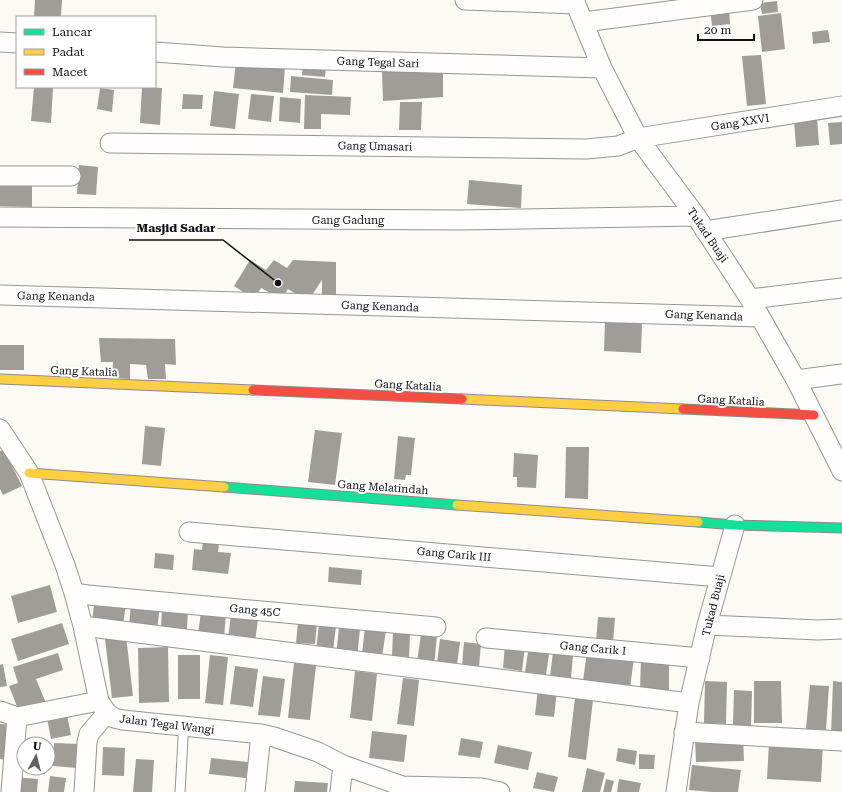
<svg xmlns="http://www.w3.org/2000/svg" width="842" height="792" font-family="'Roboto Serif',serif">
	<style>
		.building { fill: #a09d99 }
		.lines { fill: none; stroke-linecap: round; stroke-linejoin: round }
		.lane-casing { stroke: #969592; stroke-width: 11 }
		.street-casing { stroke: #969592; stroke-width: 21 }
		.fast-casing { stroke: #8c8b89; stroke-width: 11 }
		.slow-casing { stroke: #8c8b89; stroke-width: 11 }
		.jam-casing { stroke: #8c8b89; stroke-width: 11 }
		.lane { stroke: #fffefd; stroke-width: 9 }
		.street { stroke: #fffefd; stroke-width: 19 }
		.fast { stroke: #16e098; stroke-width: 9 }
		.slow { stroke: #ffcf43; stroke-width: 9 }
		.jam { stroke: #f24e42; stroke-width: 9 }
		.labels { text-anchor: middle; stroke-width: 4; stroke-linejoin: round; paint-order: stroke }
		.street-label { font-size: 11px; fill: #0f0f0f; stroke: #fff }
		.leader { fill: none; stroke: #0f0f0f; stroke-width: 1.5 }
		.callout-dot { fill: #0f0f0f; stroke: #fff; stroke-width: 1.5 }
		.callout-label { font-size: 12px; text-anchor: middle; font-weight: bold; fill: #0f0f0f; stroke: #fff; stroke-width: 4; stroke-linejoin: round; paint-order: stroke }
	</style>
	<rect width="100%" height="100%" fill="#fcfaf4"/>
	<path class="building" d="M35,0H62L61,17H34Z
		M777,1L778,12L762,14L760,3Z
		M729,7L730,24L712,26L710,8Z
		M781,13L785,49L762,52L758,16Z
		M828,30L830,42L813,44L812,32Z
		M761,55L766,104L747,106L742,56Z
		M236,62L285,67L283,93L233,88Z
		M303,63L326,66L325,77L302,75Z
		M382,70L443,72V97L383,101Z
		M291,76L333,80L332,95L290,92Z
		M34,87H53L51,123L31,121Z
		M142,87L162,88L160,125L140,123Z
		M100,88L114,90L112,112L97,109Z
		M214,91L239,94L235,129L210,126Z
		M183,94L203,95L202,109H182Z
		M251,94L274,96L271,122L248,119Z
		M305,95L351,97L350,115L321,114V129H304Z
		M280,97L301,99L300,123L279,121Z
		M400,102H422L421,130H399Z
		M817,117L819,145L796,147L794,119Z
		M842,122V144L830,145L828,123Z
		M79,165L98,167L96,195L77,194Z
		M469,180L522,185L521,208L467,204Z
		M0,181H32V207L0,206Z
		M250,260L266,270L274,260L287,268L293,260L336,262V301H322V280L308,301L288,289L282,299L261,288L254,299L234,286Z
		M605,321L642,322L641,353L604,351Z
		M99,338L175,339L176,365L165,364L166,379H148L146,365L130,364V379L112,378L113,362H101Z
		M0,345H24V370H0Z
		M145,426L165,428L161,466L142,464Z
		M315,430L342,433L335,485L308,482Z
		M398,436L415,438L411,475H406L405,480L394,479Z
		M566,447H589L588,499L565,498Z
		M4,450L22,486L3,495L0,489V451Z
		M514,453L538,455L536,488L517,487V477H513Z
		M203,542L219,544L218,552L231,553L228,574L192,570L194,549L202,550Z
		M155,553L174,555L173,570L154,568Z
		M329,567L362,570L361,585L328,582Z
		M50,585L57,612L18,623L11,596Z
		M95,599L126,603L123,625L92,621Z
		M131,603L160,606L157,629L129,626Z
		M162,607L188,608L187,629L161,628Z
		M201,612L226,614L224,637L198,634Z
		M231,615L258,619L255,642L228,638Z
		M598,617L615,618L613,642L596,641Z
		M298,622L317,623L315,644L296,643Z
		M62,623L69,644L18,661L11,639Z
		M319,624L336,626L333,651L316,650Z
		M339,627L360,629L357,658L336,656Z
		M365,627L386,630L382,657L362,654Z
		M393,632L410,633L409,657L392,656Z
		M421,634L437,636L434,665L417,662Z
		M126,636L133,696L112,698L105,639Z
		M440,639L460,642L457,665L437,663Z
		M464,642L481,644L479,666L462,665Z
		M505,645L525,647L522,671L503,668Z
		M529,645L550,648L546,675L525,672Z
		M168,647L169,702L139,703L138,648Z
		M587,651L634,658L630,688L583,681Z
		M58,653L63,670L36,679L46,703L20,714L9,686L18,683L13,667Z
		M553,653L573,655L571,679L550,676Z
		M178,655H200V699H178Z
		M210,655L228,657L223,705L205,703Z
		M641,658L669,659V693L640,692Z
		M294,663L316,665L310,720L288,718Z
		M3,664L7,686L0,687V665Z
		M235,666L258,669L253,707L230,704Z
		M355,671L377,674L372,721L350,718Z
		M263,676L285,679L280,717L258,715Z
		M403,678L419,680L414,726L397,724Z
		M705,681L727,682L726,724L704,723Z
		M754,681H781L782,723H754Z
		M833,681L842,682V734H831Z
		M810,685L829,686L826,730L806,729Z
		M538,688L557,690L554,717L535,715Z
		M734,690L752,691L751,727L733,726Z
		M575,698L593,700L586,760L568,757Z
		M67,715L71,735L51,739L47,718Z
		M0,724L12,725L8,760L0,759Z
		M372,731L407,735L404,762L369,758Z
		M461,738L483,742L480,758L458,755Z
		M743,738L744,761L696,762L695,739Z
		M32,739L50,742L49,749L48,744H31Z
		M769,742L823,744L821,782L767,779Z
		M54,743L79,744L77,768L53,766Z
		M498,745L532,752L528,770L494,763Z
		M103,747L125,748L124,776L102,775Z
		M618,748L637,751L635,765L616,761Z
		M639,754L655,755L654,769H639Z
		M211,758L248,762L246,778L209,774Z
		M136,759L154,760L152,792H133Z
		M692,765L741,770L738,792H712L689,790Z
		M27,768H46L45,774L26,771Z
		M587,768L605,773L600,792H582Z
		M537,772L558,777L554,792L533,788Z
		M50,776L66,778L64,792H48Z
		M14,777L38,779L37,792H13Z
		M606,779L614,781L611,792H603Z
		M619,779L641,783L639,792H617Z
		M295,781L328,783L327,792H294Z"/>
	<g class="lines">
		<defs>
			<path id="lane" d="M180,792L183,739V726"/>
			<path id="street" d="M465,0L576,4
				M574,0L602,68L638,138L696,216L750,299L796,380L842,471
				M584,22L753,0
				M0,42L17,43
				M155,52L223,57L602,68
				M110,143L586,149L618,146L638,138L842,106
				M0,176H71
				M0,217L459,220L696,216
				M705,231L842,210
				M0,295L760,317
				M750,299L842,288
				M796,380L842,374
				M0,429L29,473L65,565L74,593L83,626L99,701L107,713L114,718L123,720L261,734L274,737L318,752L343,765L402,786L482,788L500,792
				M189,532L720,577
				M74,593L88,595L436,627
				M707,625L818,630L842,629
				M83,626L689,703
				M486,638L700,658
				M0,711L17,717L99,701
				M684,732L842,741
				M11,792L17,717
				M84,792L87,742L89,734L107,713
				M255,792L261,734
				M340,792L343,765
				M676,792L689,703L707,625L735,525"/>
			<path id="fast" d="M224,487L457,505
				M698,522L735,525L842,528"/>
			<path id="slow" d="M0,379L253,390
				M462,399L683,409
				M29,473L224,487
				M457,505L698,522"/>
			<path id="jam" d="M253,390L462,399
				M683,409L814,415"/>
		</defs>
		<use href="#lane" class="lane-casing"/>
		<use href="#street" class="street-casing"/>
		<use href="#fast" class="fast-casing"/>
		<use href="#slow" class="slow-casing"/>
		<use href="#jam" class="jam-casing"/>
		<use href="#lane" class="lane"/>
		<use href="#street" class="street"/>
		<use href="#fast" class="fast"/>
		<use href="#slow" class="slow"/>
		<use href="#jam" class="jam"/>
	</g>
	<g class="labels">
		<g class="street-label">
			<text transform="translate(378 62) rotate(2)" y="4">Gang Tegal Sari</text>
			<text transform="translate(740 122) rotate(-9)" y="4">Gang XXVI</text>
			<text transform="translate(375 146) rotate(1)" y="4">Gang Umasari</text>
			<text x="348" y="224">Gang Gadung</text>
			<text transform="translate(708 235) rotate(56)" y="4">Tukad Buaji</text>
			<text transform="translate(56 296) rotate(1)" y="4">Gang Kenanda</text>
			<text transform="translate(380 306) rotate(2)" y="4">Gang Kenanda</text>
			<text transform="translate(704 315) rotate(2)" y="4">Gang Kenanda</text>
			<text transform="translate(84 371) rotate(2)" y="4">Gang Katalia</text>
			<text transform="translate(408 385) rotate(3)" y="4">Gang Katalia</text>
			<text transform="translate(731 400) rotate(3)" y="4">Gang Katalia</text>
			<text transform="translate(383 487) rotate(4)" y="4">Gang Melatindah</text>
			<text transform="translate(454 554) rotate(5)" y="4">Gang Carik III</text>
			<text transform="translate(713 605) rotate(-76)" y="4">Tukad Buaji</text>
			<text transform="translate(255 610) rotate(5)" y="4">Gang 45C</text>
			<text transform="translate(593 648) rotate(5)" y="4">Gang Carik I</text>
			<text transform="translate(167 724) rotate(7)" y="4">Jalan Tegal Wangi</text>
		</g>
	</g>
	<path class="leader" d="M278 283L223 240H129"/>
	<circle class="callout-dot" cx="278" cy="283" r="4"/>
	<g class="callout-label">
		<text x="176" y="232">Masjid Sadar</text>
	</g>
	<rect x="16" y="16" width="140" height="72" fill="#ffffff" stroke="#9f9f9f"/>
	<rect x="24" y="29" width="20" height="6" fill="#16e098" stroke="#9f9f9f"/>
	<text x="52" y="36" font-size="12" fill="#0f0f0f">Lancar</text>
	<rect x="24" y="49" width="20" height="6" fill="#ffcf43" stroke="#9f9f9f"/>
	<text x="52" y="56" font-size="12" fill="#0f0f0f">Padat</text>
	<rect x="24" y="69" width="20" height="6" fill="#f24e42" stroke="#9f9f9f"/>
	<text x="52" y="76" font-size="12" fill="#0f0f0f">Macet</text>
	<g transform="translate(36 756) rotate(7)"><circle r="19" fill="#ffffff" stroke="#9f9f9f"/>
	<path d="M0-3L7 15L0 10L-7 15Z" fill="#62615f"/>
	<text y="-6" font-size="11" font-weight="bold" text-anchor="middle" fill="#0f0f0f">U</text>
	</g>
	<path d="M698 34v6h56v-6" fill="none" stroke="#0f0f0f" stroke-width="2"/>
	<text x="704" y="34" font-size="12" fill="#0f0f0f" stroke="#ffffff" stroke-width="3" paint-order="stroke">20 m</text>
</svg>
